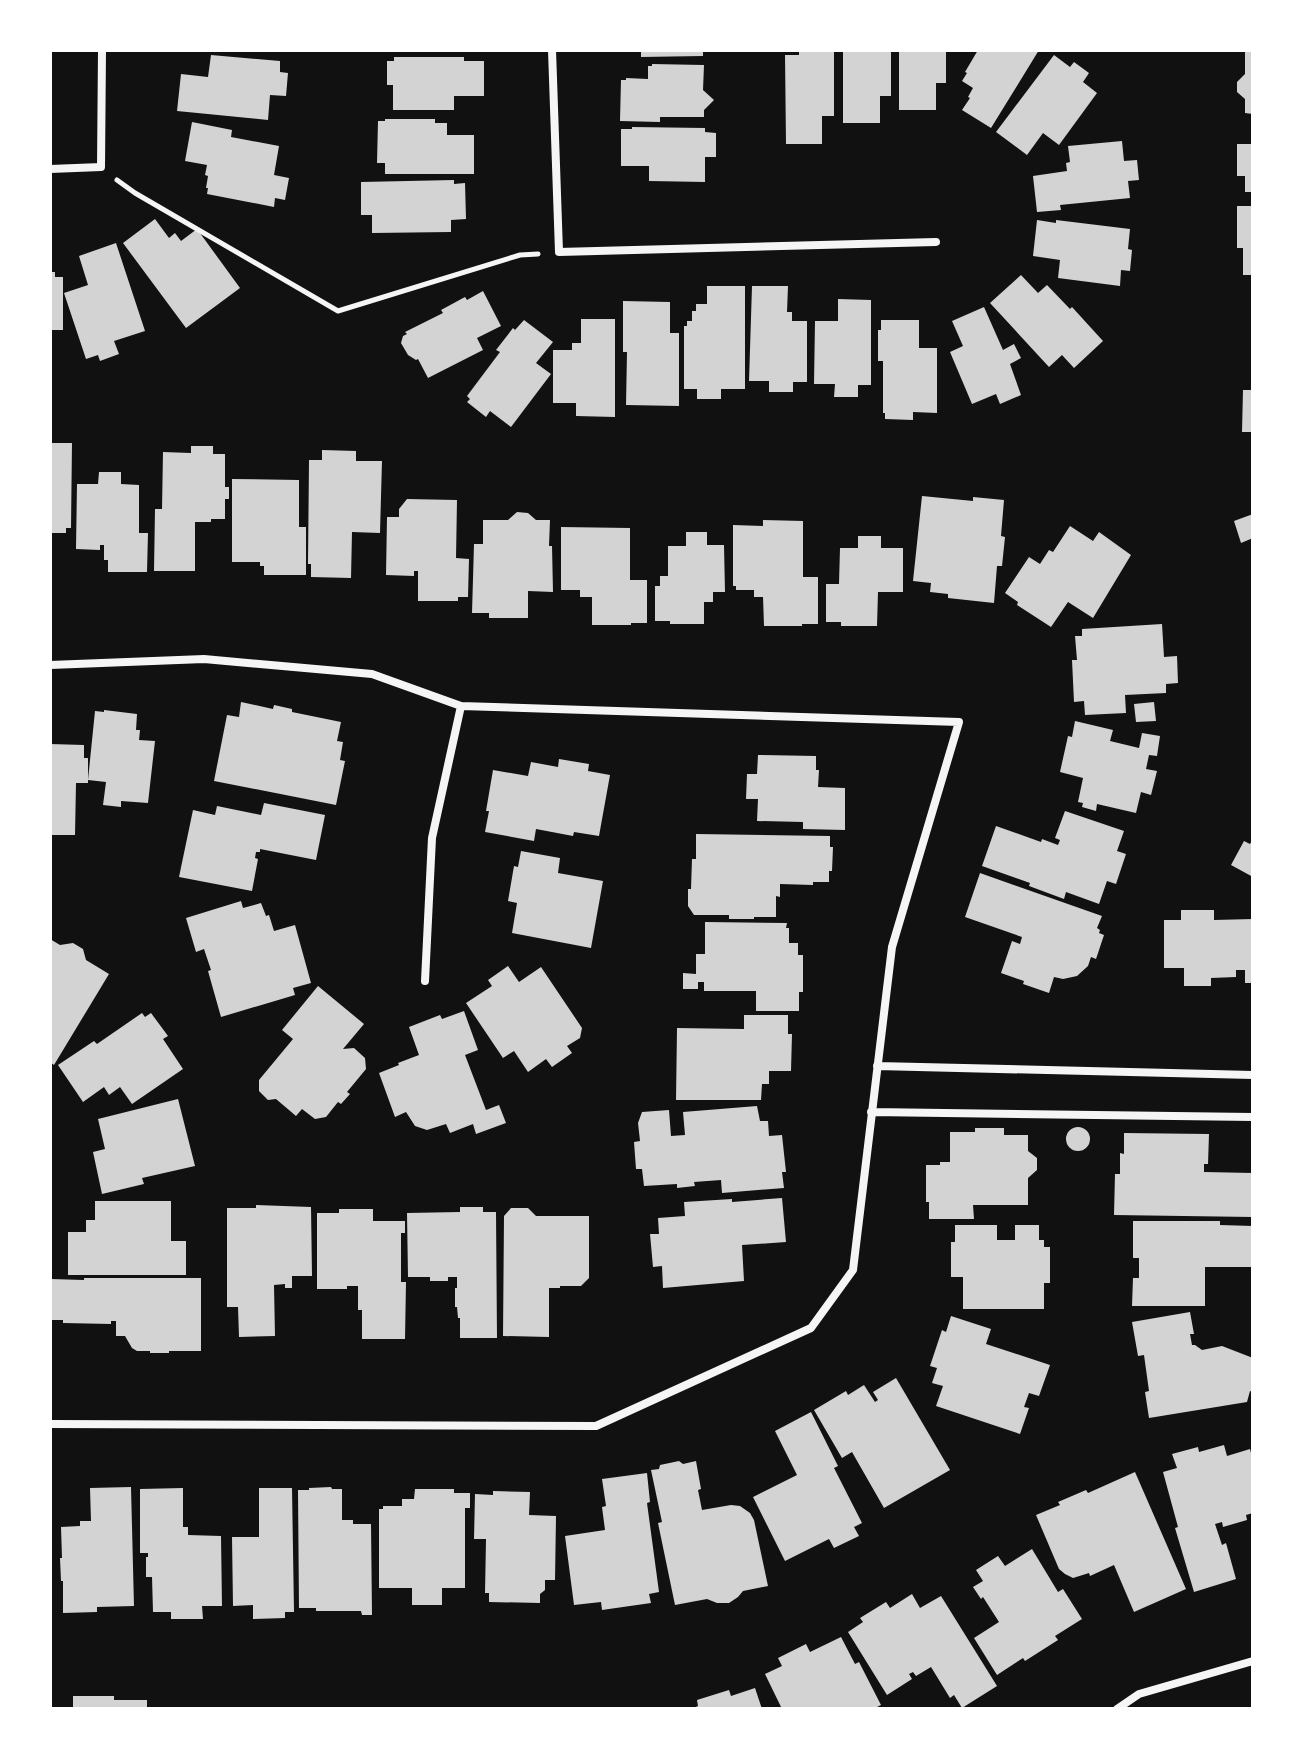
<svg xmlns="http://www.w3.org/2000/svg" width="1303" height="1759" font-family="Ubuntu,sans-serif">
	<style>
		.building { fill: #d3d3d3 }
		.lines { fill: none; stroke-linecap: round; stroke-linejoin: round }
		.path { stroke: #f5f5f5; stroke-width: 5 }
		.minor { stroke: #f5f5f5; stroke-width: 8 }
	</style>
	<rect width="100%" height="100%" fill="#111"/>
	<path class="building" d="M641,50H703V56L641,57Z
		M799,50H834V116H822V144H786L785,55H799Z
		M843,50H891V96H880V123H843Z
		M899,50H946V83H936V110H899Z
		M978,50H1039L991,128L962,110L970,98L968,97L973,88L962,81L967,73L965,72Z
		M1245,50H1253V114L1245,113V99L1237,92V82L1245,74Z
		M211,55L280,61V72L288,73L286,96L270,95L268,120L177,111L181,74L208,77Z
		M1054,55L1070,67L1074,62L1089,73L1083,82L1097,93L1059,145L1043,133L1027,155L996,132Z
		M394,57H464V61H484V96H454V110H393V85H387V61H394Z
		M652,64L704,65L703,90L714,100L704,110V117H660V122L620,121L621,80H626V78L648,79V66H652Z
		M385,119H435V123H447V135H474V174H385V163H377L378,121H385Z
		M192,122L232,130L231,137L279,146L274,175L289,178L285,200L275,198L274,207L207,194L208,188H206L208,176L205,175L207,165L185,161Z
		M632,127L705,128V132L716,133V157H705V182L649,181V166H621V129H632Z
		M1122,141L1124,161L1137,160L1139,180L1128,181L1130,198L1060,205L1061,210L1037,212L1033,176L1067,171L1066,163L1070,162L1068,146Z
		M1237,144H1253V192H1245V176H1237Z
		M454,180V184L465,183L466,219L451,220V232L372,233V215H361V182Z
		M1237,206H1253V275H1243V248H1237Z
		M155,219L169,238L175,233L181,241L197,229L240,288L186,328L123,243Z
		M1037,220L1056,223V220L1130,229L1128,249L1132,250L1130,271L1121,270L1120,286L1058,278L1060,260L1033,256Z
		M116,243L145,331L114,341L119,354L100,361L98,355L86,359L64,293L88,285L79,256Z
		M50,272H55V277H63V330H50Z
		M1021,275L1038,293L1047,285L1070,309L1072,307L1103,341L1074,368L1062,355L1049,367L990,303Z
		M707,286H745V389H721V399H697V389H684V326H687V321H692V311H696V304H707Z
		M752,286H788L787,312H792V321H807V382H793V392H769V381H749Z
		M483,291L501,326L477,338L483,350L428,378L418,359L416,360L408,355L401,343L403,336L407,334L405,332L443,313L441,310L465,297L467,300Z
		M838,299L871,300V385H858V397H834L835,384H814L815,321H838Z
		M623,301L670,302V333H679V406L626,405L627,352H623Z
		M984,307L1003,350L1014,344L1021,358L1010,364L1021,395L1000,404L996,394L972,404L950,352L963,346L952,321Z
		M581,319H615V417L576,416V403H553V350H572V343H581Z
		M524,320L553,342L536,363L551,374L511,427L490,411L486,417L467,402L470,399L467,396L500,352L496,350L513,328L515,330Z
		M881,320H919V348H937V413L913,412V420L885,419V413H883V361H878V330H881Z
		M1243,390H1253V432H1242Z
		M50,443H72L71,528H66V533H50Z
		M191,446H213V454H225V487H229V499H225V519H211V522H195V571H154L155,509H162L163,452L191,453Z
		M322,450L356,451V461H382L380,533L352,532L351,578L311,577V564H308L309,460H322Z
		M99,472H121V484L139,485V533H148L147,572H108V560H104V545H100V550L76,549L77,484H98Z
		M232,479L299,480V527H306V575H264V566H260V562H232Z
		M922,496L973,501V497L1004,500L1001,536L1005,537L1002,566H997L994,603L948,598V594L930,592L931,583L913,581Z
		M407,499L457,500L456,558L469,559L468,597H458V601H418V571H414V576L386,575L387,517H399V509Z
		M517,512L528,513L536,520H550L549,546H552L553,592L528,591V618H489V613H472L474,544H483V520H508Z
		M1253,514V538L1241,543L1234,521Z
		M763,520L803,521V577H818V624H802V626H764L763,597H754V590H736V586H733V525L763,526Z
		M1070,526L1093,541L1099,532L1131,555L1093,618L1068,602L1051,627L1017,605L1018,602L1005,593L1029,557L1040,564L1049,550L1053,552Z
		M561,527L630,528V580H647V623H631V625H592V597H580V590H561Z
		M686,532H707V545H724L725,592H713V602H704V624H670V621H655V586H660V576H668V546H686Z
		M858,536H881V548H903V592H878L877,626H841V622H826V584H839L840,548H858Z
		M1162,624L1164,657L1177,656L1178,683L1166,684V693L1125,695L1126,713L1085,715L1084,701L1074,702L1072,660H1077L1075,636H1082V629Z
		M241,702L273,709L274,705L292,709V712L341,722L337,741L343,742L340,760L345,761L336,805L214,781L227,715L239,717Z
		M1154,702L1156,721L1136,722L1134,704Z
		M104,710L137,714L136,730H140L139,740L155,741L148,803L121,801V807L103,805L106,782L88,780L95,711L104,712Z
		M1075,721L1113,730L1110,741L1139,748L1142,733L1160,736L1157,756L1149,755L1146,769L1157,771L1151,795L1141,792L1136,813L1097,804L1096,811L1082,807L1083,803L1078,802L1083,778L1060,772L1068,736L1072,737Z
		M50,744L84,745V758H88V783H76L75,835H50Z
		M758,755L816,756V770H819L818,787L845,788V830L803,829V822L757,821L758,799H746L747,774H757Z
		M559,759L589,764L588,771L610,775L599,836L574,832L573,836L536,829L534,841L485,832L489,811H486L493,770L528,776L531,762L558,767Z
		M264,803L325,815L316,860L260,849V852H256L255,858L258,859L252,891L179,877L193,810L215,815L217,806L261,815Z
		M1065,811L1124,831L1117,851L1126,854L1116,884L1107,881L1099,904L1066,892L1064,899L1029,886L1030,883L982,866L996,826L1041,842L1042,839L1058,845L1060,840L1055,838Z
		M696,834L830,836V847H833L832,871H829V882H813V885L780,884V897L776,896V917H754V919H729V915H694L688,906V889H691L692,859H696Z
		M1253,839V877L1231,865L1244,841L1250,844Z
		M521,851L560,858L558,873L603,881L591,948L512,933L517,903L508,901L514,866L518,867Z
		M980,873L1102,916L1097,928L1100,930L1099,933L1104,935L1096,959L1091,957L1088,966L1077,976L1063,979L1054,977L1049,993L1023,984L1024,981L1001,973L1012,941L1020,944L1022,937L965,917Z
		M241,901L243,908L261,903L266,916L269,915L274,931L295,925L311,983L293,988L295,995L221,1017L208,971L211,970L204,949L196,952L186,918Z
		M1181,910H1214V920L1253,919V983H1245V970H1236V977L1211,978V986H1184V968H1164V920H1181Z
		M705,922L787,923L786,928H789V943H798V955H803V992H799V1011H756V991H704V982H698V989H683V973L696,974V954H705Z
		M50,939L60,945L73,943L83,949L86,960L109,974L54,1065L50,1062Z
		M508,966L519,982L541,967L582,1028L580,1038L567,1046L572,1053L552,1067L546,1059L528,1072L514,1051L503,1058L466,1003L492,986L488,980Z
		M318,986L364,1024L343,1049L354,1048L365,1058L366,1069L347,1092L350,1094L341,1104L338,1102L326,1117L315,1119L302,1109L296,1116L276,1099L268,1100L259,1091V1080L293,1039L282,1030Z
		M464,1011L478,1050L465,1055L486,1110L499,1105L506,1123L476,1134L473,1124L450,1133L446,1124L427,1130L415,1126L406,1112L395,1117L379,1073L399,1065L398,1063L419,1055L409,1027L440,1015L442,1019Z
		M142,1013L145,1017L151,1013L168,1036L163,1039L183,1069L132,1104L120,1087L109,1095L104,1087L83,1102L58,1065L94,1041L97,1044Z
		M744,1015H788V1034H792L791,1071H769V1084H762L761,1100H676L677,1028L744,1029Z
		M178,1099L195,1166L142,1178L144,1184L102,1194L93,1152L105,1149L98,1119Z
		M757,1106L760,1121H768L769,1136L782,1135L786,1172H782L784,1188L722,1193L721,1180L694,1182L695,1186L677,1188V1184L644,1186L642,1169H636L634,1142L640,1141L638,1123L642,1112L669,1110L671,1136L685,1135L683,1112Z
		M1066 1139a12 12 0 1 1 24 0a12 12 0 1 1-24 0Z
		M975,1128H1004V1135H1028V1151L1037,1158V1170L1028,1178V1205H973L974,1219H929V1202H926V1165H940V1162H950V1132H975Z
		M1124,1133L1209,1134L1208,1164H1204V1172L1253,1173V1217L1114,1215L1115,1174H1120V1153L1124,1154Z
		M782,1198L786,1242L742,1245L744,1281L663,1288L662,1266L653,1267L650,1234H659L658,1218L685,1216L684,1202L732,1199V1202Z
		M95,1201H171V1241H186V1275H68V1232H86V1220H95Z
		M256,1205L311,1207L312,1276H292V1288H285V1284L274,1285L275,1336L239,1337L238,1307H227V1208H256Z
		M460,1207H483V1212H496L497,1338H460V1318H458L457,1307H455V1288H457V1277H448V1281H430V1277H408L407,1213L460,1212Z
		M511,1208H528L536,1216H589V1278L581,1286H560V1288H549V1337L503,1336L504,1216Z
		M339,1209H373V1221H405V1233H401V1282H406L405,1339H362V1310H358V1286H347V1289H317V1213H339Z
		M1133,1221H1220V1225L1253,1226V1267H1205V1306H1132L1133,1278H1139V1258H1133Z
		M955,1225H997V1240H1015V1225H1039V1240H1044V1247H1050V1283H1044V1309H963V1277H951V1242H955Z
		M84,1278H201V1351H169V1353H150V1351H137L132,1348L125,1336H116V1321H111V1324L63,1323V1320H50V1279L84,1280Z
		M1190,1312L1194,1334H1190L1192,1345H1195L1202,1350L1222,1346L1253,1358L1252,1392L1250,1391L1247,1402L1149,1418L1145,1392L1149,1391L1144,1355L1138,1356L1132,1322Z
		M951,1316L991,1329L986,1344L1050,1365L1039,1396L1029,1393L1024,1407L1029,1408L1020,1434L936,1406L943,1386L932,1383L937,1368L930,1366L942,1330L946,1332Z
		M896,1378L950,1470L884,1508L852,1452L842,1458L814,1410L846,1391L848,1395L864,1385L875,1402L878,1400L873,1392Z
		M811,1412L838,1466L834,1468L862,1523L854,1527L859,1536L834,1548L829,1539L785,1561L753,1497L797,1475L775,1431Z
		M1224,1445L1227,1456L1250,1449L1253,1461V1513L1246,1515L1247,1520L1223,1527L1222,1522L1215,1524L1222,1545L1226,1543L1236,1579L1194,1592L1175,1528L1178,1527L1163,1472L1177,1468L1172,1454L1198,1447L1199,1452Z
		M679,1461L683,1464L696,1461L701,1489L698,1490L702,1510L731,1505L740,1506L750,1513L754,1520L768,1586L743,1591L738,1597L729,1603H717L707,1599L675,1605L658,1523L662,1522L651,1470L659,1469L660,1465Z
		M1135,1472L1186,1589L1134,1612L1114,1565L1090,1576L1089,1573L1073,1578L1065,1574L1059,1569L1036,1515L1060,1505L1058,1502L1086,1490L1088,1493Z
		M647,1473L650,1502L647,1503L659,1592L649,1594L651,1603L602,1610L601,1602L574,1605L565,1536L605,1530L602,1507L606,1506L602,1479Z
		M131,1487L134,1606L97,1607V1612L63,1613V1581H61L60,1558H62L61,1527L80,1526V1521H91L90,1488Z
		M331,1487L332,1489H342V1520H353V1524H371L372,1615H362L361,1611H316V1608H299L298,1490H309V1488Z
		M183,1488V1527H188V1535L221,1536L222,1606H202L203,1619H171V1612H153L152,1577H146V1557H148V1553H140V1489Z
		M259,1488H292L294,1612H285V1618L253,1619V1605L233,1606L232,1537H259Z
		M415,1489H454V1493H470V1508H465V1588H442V1605H412V1588H379V1509H383V1506H402V1499H414Z
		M493,1491L530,1492L529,1515L556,1516L555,1580H545V1590L540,1594V1603L489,1602V1593H485L486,1539H474L475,1494L493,1495Z
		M1032,1549L1058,1592L1063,1589L1082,1619L1055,1636L1058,1640L1025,1661L1023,1658L997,1675L974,1638L999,1622L983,1597L981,1599L973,1587L983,1581L976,1570L998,1556L1005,1566Z
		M912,1594L920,1608L941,1596L997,1686L962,1708L954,1695L950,1698L931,1667L916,1676L913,1672L909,1674L912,1679L887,1695L848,1632L863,1622L860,1618L886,1602L890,1608Z
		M841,1637L855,1664L859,1662L881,1705L873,1709H782L765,1674L782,1666L778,1658L806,1644L810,1652Z
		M755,1688L762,1709H691L698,1706L697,1700L729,1690L731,1696Z
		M73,1696H114V1700H147V1709H73Z"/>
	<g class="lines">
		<path class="path" d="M117,180L135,193L338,311L520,255L538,254"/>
		<path class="minor" d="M552,50L559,252L936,242
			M50,169L101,167L102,50
			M50,665L204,659L372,674L461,706L959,722L892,947L853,1270L811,1328L596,1426L50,1424
			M425,981L432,838L461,706
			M877,1066L1253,1075
			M871,1112L1253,1117
			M1117,1709L1139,1694L1253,1661"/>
	</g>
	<rect width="1303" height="1759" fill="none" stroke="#ffffff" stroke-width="104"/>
</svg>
